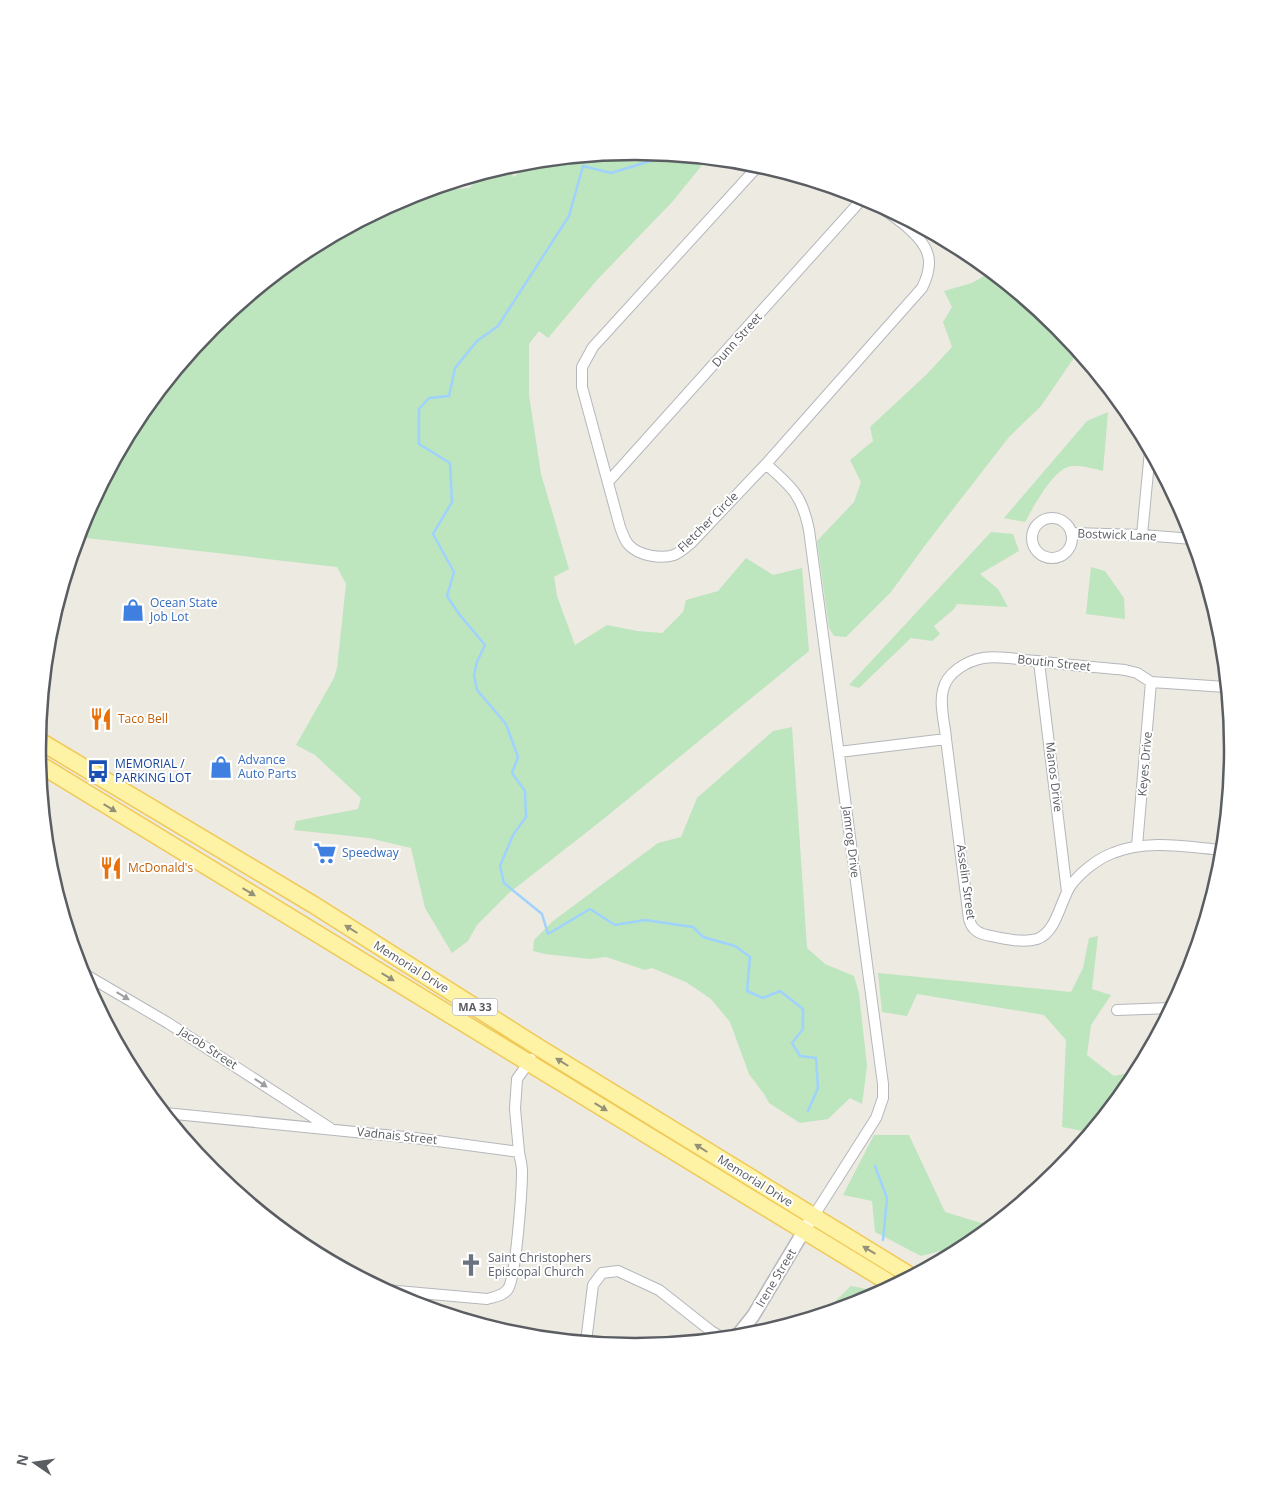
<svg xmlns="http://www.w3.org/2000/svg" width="1270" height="1498" font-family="'Open Sans',sans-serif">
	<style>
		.green { fill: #bde5be }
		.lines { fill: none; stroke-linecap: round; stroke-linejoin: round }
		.stream { stroke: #9fd3fe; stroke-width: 2.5 }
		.minor-casing { stroke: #b4b7bc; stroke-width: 12 }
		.tertiary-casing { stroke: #b4b7bc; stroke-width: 15 }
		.primary-casing { stroke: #f0c957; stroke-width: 19 }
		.minor { stroke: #fff; stroke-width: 10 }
		.tertiary { stroke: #fff; stroke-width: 12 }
		.primary { stroke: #fef2a4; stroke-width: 16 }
		.oneway { fill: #939179 }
		.oneway2 { fill: #9c9ea1 }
		.labels { text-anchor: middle; stroke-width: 4; stroke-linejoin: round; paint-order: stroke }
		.shield { fill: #fff; stroke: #8c8e91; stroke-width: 1 }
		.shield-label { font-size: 11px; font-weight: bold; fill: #5a5d62 }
		.street-label { font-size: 12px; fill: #5a5d62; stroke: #fff }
		.shop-label { font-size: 12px; fill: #366cbe; stroke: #fff; text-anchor: start }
		.food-label { font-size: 12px; fill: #c56008; stroke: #fff; text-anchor: start }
		.transit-label { font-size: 12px; fill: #164399; stroke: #fff; text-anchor: start }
		.worship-label { font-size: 12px; fill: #5b616d; stroke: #fff; text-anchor: start }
		.rim { fill: none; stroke: #5a5d62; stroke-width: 2.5 }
	</style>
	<rect width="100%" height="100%" fill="#edeae1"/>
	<path class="green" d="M635,152L707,159L673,201L597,280L548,338L539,331L529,344V395L541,474L569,569L554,577L557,596L575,645L607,625L637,631L662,633L683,612L686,600L718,591L746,558L773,575L802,568L809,651L606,817L509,893L477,925L468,941L452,953L425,908L411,848L369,838L294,830L296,821L358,809L361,798L315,755L296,745L334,678L337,668L346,584L337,567L78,537L83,520L138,417L213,326L303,252L407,197L437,188L441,190L469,188L486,173L506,167L514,177L530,162Z
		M991,272L1058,327L1078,352L1041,406L1009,437L926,544L891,592L846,637L834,636L829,628L817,541L854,502L861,482L850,460L873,441L870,427L927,374L952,347L943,322L952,307L944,291L972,283Z
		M1108,412L1103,471C1094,469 1081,465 1072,466C1054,467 1033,508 1025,522L1004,518L1087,421Z
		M991,532L1013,534L1019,551L980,574L998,589L1008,607L957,604L954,609L934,626L940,634L932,641L911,638L859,688L849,685Z
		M1091,567L1105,571L1124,598L1125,619L1086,614Z
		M792,727L807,948L825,964L854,976L859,993L867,1066L862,1104L850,1098L828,1119L800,1123L769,1103L764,1094L749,1074L730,1022L711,999L686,982L652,968L645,970L606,957L590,959L545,954L533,951L534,940L553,921L658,843L681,837L697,798L773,731Z
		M1098,936L1092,989L1111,995L1091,1025L1087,1055L1114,1076L1137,1071L1132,1081L1088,1134V1132L1062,1127L1066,1040L1044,1015L917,994L907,1016L882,1012L878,973L1071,992L1083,968L1089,938Z
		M874,1135H909L945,1212L991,1226L967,1246L950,1255L944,1250L921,1256L875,1232L872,1201L843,1195Z
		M851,1286L866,1289L876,1295L863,1301L823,1313Z"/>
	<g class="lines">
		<path class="stream" d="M660,154L657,159L611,173L583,166L569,216L498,326L477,341L455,368L449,396L429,398L419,409V444L450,463L452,502L433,534L454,572L447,596L459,614L485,645L477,662L474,675L477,690L506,724L518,757L512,773L525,791L526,817L513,835L500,866L504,883L542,914L548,934L590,909L615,925L645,920L693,927L703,937L735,946L750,957L747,991L763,998L780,991L803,1009V1029L792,1043L800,1056L816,1058L818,1088L808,1111
			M875,1166L887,1198L883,1240"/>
		<defs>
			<path id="minor" d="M759,165L593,347L582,367V387L620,527C623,534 624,540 629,545C639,556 661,559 674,555C681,552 686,547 691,543L766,464L922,288C927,278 931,266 928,255C923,234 890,214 873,202
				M766,464C792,487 802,495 809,530L883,1084V1098L876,1118L813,1217
				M608,482L864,197
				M1032 538a20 20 0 1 1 40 0a20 20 0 1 1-40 0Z
				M1071,533L1142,535L1193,539
				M1142,535L1150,451
				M1039,662L1067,892
				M946,739C945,724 939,705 943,690C947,672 967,661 983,658C1000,655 1019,660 1037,661C1066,665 1095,667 1125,670L1137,673L1151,682L1226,687
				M839,752L946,739L969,919C972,931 980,934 991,936C1005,939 1023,943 1037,939C1057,932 1060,901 1071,885C1081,872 1097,859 1113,853C1147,839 1187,847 1222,850
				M1137,846L1151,682
				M81,972L168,1023L330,1128
				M1117,1010L1171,1008
				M165,1113L415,1138L519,1152L515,1109L517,1079L531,1059
				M386,1290L487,1299C494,1297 503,1296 508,1289C516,1277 522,1190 522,1171C522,1165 520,1158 519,1152
				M586,1342L593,1285L602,1273L618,1271L659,1290L711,1331L723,1338"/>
			<path id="tertiary" d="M737,1336L753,1316L808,1224"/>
			<path id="primary" d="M38,740L314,905L538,1047L911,1276
				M39,764L893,1285"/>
		</defs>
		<use href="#minor" class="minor-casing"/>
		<use href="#tertiary" class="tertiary-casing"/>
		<use href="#primary" class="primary-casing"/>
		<use href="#minor" class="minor"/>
		<use href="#tertiary" class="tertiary"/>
		<use href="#primary" class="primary"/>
	</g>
	<defs><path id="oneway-solid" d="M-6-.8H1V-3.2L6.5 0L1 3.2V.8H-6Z" transform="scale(1.25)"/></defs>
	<g class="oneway">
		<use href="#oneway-solid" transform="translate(110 808) rotate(31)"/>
		<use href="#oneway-solid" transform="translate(249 892) rotate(31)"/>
		<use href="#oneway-solid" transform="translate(351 929) rotate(-148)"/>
		<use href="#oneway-solid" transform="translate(388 977) rotate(31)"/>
		<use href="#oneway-solid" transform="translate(562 1062) rotate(-148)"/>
		<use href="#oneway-solid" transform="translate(601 1107) rotate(31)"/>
		<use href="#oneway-solid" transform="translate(701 1148) rotate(-148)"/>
		<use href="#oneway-solid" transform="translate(869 1250) rotate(-149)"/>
	</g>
	<g class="oneway2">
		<use href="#oneway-solid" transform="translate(123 996) rotate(31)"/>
		<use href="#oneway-solid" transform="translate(261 1083) rotate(33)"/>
	</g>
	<defs>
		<symbol id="shop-bare" viewBox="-9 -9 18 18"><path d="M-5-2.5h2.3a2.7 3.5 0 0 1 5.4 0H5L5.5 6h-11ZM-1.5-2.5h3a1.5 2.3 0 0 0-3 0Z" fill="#3f7fe0" stroke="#fff" stroke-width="2.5" paint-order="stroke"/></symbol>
		<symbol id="restaurant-bare" viewBox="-9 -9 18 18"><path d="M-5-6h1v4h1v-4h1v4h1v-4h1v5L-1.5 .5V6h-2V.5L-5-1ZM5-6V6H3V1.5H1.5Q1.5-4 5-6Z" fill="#e8710a" stroke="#fff" stroke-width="2.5" paint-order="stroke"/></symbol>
		<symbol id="bus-bare" viewBox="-9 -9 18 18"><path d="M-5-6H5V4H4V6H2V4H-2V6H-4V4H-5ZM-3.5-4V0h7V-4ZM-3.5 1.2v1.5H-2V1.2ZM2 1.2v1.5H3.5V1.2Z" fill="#1a4fb4" stroke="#fff" stroke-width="2.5" paint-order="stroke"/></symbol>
		<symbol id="supermarket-bare" viewBox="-9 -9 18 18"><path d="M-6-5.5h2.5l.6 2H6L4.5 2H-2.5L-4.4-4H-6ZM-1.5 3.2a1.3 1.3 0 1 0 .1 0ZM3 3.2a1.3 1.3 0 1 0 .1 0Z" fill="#3f7fe0" stroke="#fff" stroke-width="2.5" paint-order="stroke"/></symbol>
		<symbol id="church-bare" viewBox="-9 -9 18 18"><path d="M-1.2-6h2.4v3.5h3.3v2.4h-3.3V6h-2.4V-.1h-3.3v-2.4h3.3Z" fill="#6b7280" stroke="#fff" stroke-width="2.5" paint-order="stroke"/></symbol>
	</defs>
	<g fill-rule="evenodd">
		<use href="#shop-bare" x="117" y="594" width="32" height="32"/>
		<use href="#restaurant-bare" x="85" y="703" width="32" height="32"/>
		<use href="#shop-bare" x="205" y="751" width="32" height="32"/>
		<use href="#bus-bare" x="82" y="755" width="32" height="32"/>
		<use href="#supermarket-bare" x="309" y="837" width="32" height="32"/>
		<use href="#restaurant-bare" x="95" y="852" width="32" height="32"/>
		<use href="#church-bare" x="455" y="1249" width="32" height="32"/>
	</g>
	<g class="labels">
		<rect class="shield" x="452.5" y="998.5" width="45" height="17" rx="4"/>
		<g class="shield-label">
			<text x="475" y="1011">MA 33</text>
		</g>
		<g class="street-label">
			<text transform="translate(737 340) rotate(-48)" y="4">Dunn Street</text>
			<text transform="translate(708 522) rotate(-45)" y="4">Fletcher Circle</text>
			<text transform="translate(1117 535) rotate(2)" y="4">Bostwick Lane</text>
			<text transform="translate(1054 663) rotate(6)" y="4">Boutin Street</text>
			<text transform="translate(1145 764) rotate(-85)" y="4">Keyes Drive</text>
			<text transform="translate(1054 777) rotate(83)" y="4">Manos Drive</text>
			<text transform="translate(851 842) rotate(83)" y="4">Jamrog Drive</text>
			<text transform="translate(966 882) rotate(82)" y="4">Asselin Street</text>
			<text transform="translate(411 967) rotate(32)" y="4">Memorial Drive</text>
			<text transform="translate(208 1048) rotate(33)" y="4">Jacob Street</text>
			<text transform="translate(397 1136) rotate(6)" y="4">Vadnais Street</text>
			<text transform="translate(755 1181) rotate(32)" y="4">Memorial Drive</text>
			<text transform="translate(776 1278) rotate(-59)" y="4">Irene Street</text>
		</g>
		<g class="shop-label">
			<text x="150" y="607">Ocean State<tspan x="150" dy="14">Job Lot</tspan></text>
			<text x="238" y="764">Advance<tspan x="238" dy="14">Auto Parts</tspan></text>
			<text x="342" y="857">Speedway</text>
		</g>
		<g class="food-label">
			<text x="118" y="723">Taco Bell</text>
			<text x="128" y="872">McDonald's</text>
		</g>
		<g class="transit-label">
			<text x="115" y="768">MEMORIAL /<tspan x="115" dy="14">PARKING LOT</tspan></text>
		</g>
		<g class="worship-label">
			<text x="488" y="1262">Saint Christophers<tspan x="488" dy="14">Episcopal Church</tspan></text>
		</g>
	</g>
	<path d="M0 0H1270V1498H0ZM46 749a589 589 0 1 1 1178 0a589 589 0 1 1-1178 0Z" fill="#fff" fill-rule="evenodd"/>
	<path class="rim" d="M46 749a589 589 0 1 1 1178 0a589 589 0 1 1-1178 0Z"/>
	<g transform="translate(35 1463) rotate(283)" stroke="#ffffff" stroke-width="4" paint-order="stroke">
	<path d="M0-4L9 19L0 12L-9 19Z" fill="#5a5d62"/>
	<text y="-8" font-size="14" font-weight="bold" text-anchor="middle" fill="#5a5d62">N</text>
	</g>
</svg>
